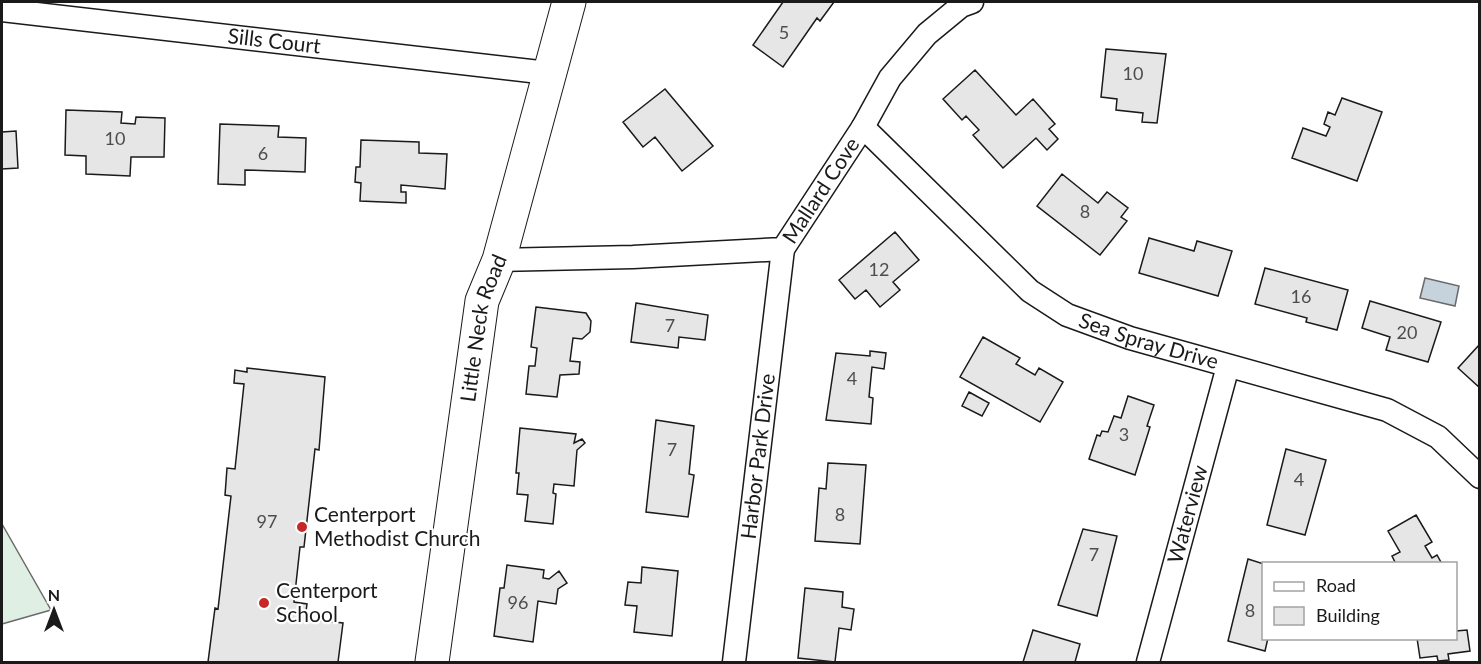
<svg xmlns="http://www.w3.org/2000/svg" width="1481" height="664" font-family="Lato,sans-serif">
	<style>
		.green { fill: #e0efe3; stroke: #6a6a6a; stroke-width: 1.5 }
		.water { fill: #c6d2dc; stroke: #6a6a6a; stroke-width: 1.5 }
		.building { fill: #e6e6e6; stroke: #1a1a1a; stroke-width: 1.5 }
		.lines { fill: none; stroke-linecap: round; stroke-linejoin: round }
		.street-casing { stroke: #1a1a1a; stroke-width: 25 }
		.secondary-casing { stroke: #1a1a1a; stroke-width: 35 }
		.street { stroke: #fff; stroke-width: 22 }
		.secondary { stroke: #fff; stroke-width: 33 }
		.poi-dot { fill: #c62828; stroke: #fff; stroke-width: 2 }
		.labels { text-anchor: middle; stroke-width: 4.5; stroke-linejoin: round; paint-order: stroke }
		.number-label { font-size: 18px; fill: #4d4d4d }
		.street-label { font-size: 21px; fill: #1a1a1a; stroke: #fff }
		.poi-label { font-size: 21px; fill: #1a1a1a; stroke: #fff; text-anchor: start }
	</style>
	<rect width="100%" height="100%" fill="#fff"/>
	<path class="green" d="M2,524L51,610L2,624Z"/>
	<path class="water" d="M1425,278L1459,286L1455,306L1420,298Z"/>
	<path class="building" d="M783,2H834L820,21L817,18L783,67L753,45Z
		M1106,49L1166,54L1157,123L1142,122L1143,113L1116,110L1117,99L1101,97Z
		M975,70L1016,115L1033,99L1055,124L1049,129L1058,139L1047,150L1036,138L1003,168L973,135L979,130L966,116L962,120L943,99Z
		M665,89L713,146L682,171L655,137L643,147L623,122Z
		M1342,98L1382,112L1357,181L1292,158L1303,128L1326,136L1330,127L1324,124L1328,112L1335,115Z
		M66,110L122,112L121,123L135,124L136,117L165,118L164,157H131L130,176L86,174V156L65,155Z
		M220,124L279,126L278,137L306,138L305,172L245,170V185L218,184Z
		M16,131L18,168L2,169V132Z
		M361,140L419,142V153L447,154L445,189L401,185V192H406V203L360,201L361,183L355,182L356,167H360Z
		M1062,174L1098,203L1107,192L1128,208L1121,217L1127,221L1100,255L1037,206Z
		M895,232L919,260L893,282L900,290L880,307L866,290L855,299L839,280Z
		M1149,238L1194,251L1197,241L1232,251L1218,296L1139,273Z
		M1265,268L1348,290L1337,330L1306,322L1307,318L1255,304Z
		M1370,301L1441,322L1428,362L1386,350L1390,337L1362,328Z
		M636,303L708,315L705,340L679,337L678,348L631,342Z
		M536,307L586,313L591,321L590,332L582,339L573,338L570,361L580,362L579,374L560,375L557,397L526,394L529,366H535L537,348L531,347Z
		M983,337L1020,358L1016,364L1035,375L1039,368L1063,382L1040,422L960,377Z
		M1480,344V388L1458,368Z
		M870,351L886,353L884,369L872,367L869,397L873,398L871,424L826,420L836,353L870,356Z
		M247,368L325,377L319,450L315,449L304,547H300L294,602L307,604L305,619L343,623L338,662H208L215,608L218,609L231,496L225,495L227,468L235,469L244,384L234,383L235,370L247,372Z
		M969,392L989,403L982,416L962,406Z
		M1128,396L1154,405L1147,426L1150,427L1135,475L1089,459L1097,435L1100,436L1102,431L1108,432L1114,416L1121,418Z
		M656,420L694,426L689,474L694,475L688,517L646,512Z
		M520,428L576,434L574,443L582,439L585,443L577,450L574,486L554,484L553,493L556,494L553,524L525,521L528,495L517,494L519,473H516Z
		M1286,449L1326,460L1305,535L1267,525Z
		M828,463L866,465L860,544L815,541L819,488L826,489Z
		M1416,515L1432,542L1425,546L1432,558L1437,555L1442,564H1396L1392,556L1400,552L1388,531Z
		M1083,529L1117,536L1097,616L1058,605Z
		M1248,559L1264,564V638H1268L1265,651L1228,641Z
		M507,565L544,570L543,578L549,579L559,571L567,583L558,589L556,604L538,601L533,642L494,636L500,588H504Z
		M642,567L678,571L672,636L634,632L637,606L625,605L628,582L641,583Z
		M805,588L843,592L842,607L854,609L851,630L839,628L835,662L798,658Z
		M1033,630L1080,644L1075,662H1023Z
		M1467,630L1470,651L1448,654L1449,660L1438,661L1437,656L1420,658L1417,638H1456V631Z"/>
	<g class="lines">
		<defs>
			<g id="street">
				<path id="s1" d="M2,10L548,73"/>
				<path id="s2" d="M863,127L1030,291L1067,315L1130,338L1387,410L1438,437L1480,477"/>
				<path id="s3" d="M499,260L633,257L783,249L863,127L890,78L927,34L961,6L972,2"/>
				<path id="s4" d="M734,662L783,249"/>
				<path id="s5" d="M1148,662L1228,366"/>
			</g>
			<g id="secondary">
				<path id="s6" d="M432,662L482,301L499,260L569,2"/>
			</g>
		</defs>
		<use href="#street" class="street-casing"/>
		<use href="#secondary" class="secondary-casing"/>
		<use href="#street" class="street"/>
		<use href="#secondary" class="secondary"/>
	</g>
	<g class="poi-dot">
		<circle cx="302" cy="527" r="6"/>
		<circle cx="264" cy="603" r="6"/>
	</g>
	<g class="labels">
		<g class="number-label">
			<text x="784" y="39">5</text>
			<text x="1133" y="80">10</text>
			<text x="115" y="145">10</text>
			<text x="263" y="160">6</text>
			<text x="1085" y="218">8</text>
			<text x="879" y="276">12</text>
			<text x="1301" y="303">16</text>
			<text x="670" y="332">7</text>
			<text x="1407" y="339">20</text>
			<text x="852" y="385">4</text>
			<text x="1124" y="441">3</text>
			<text x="672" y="456">7</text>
			<text x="1299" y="486">4</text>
			<text x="840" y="521">8</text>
			<text x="267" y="528">97</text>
			<text x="1094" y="561">7</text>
			<text x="518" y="609">96</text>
			<text x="1250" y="617">8</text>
		</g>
		<g class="street-label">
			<text dy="7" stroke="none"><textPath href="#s1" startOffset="274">Sills Court</textPath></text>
			<text dy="7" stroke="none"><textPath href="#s3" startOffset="354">Mallard Cove</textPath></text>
			<text dy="7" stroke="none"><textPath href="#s6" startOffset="338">Little Neck Road</textPath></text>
			<text dy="7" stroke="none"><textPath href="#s2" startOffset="364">Sea Spray Drive</textPath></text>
			<text dy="7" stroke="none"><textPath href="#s4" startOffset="207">Harbor Park Drive</textPath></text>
			<text dy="7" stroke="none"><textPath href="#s5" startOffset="153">Waterview</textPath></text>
		</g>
		<g class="poi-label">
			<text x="314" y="522">Centerport<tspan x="314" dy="24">Methodist Church</tspan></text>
			<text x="276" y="598">Centerport<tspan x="276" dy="24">School</tspan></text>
		</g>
	</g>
	<rect width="1481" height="664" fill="none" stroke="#1a1a1a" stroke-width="6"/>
	<rect x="1262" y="562" width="195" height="78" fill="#ffffff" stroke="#a3a3a3" stroke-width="1.5"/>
	<rect x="1274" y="582" width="30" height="9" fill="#ffffff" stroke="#a3a3a3" stroke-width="1.5"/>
	<text x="1316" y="592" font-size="18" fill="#1a1a1a">Road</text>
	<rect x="1274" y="607" width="30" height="18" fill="#e6e6e6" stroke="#a3a3a3" stroke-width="1.5"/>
	<text x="1316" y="622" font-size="18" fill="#1a1a1a">Building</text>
	<g transform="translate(54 610)" stroke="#ffffff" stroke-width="4.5" paint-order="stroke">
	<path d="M0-4.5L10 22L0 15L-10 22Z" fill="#1a1a1a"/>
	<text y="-9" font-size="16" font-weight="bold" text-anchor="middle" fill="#1a1a1a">N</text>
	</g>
</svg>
